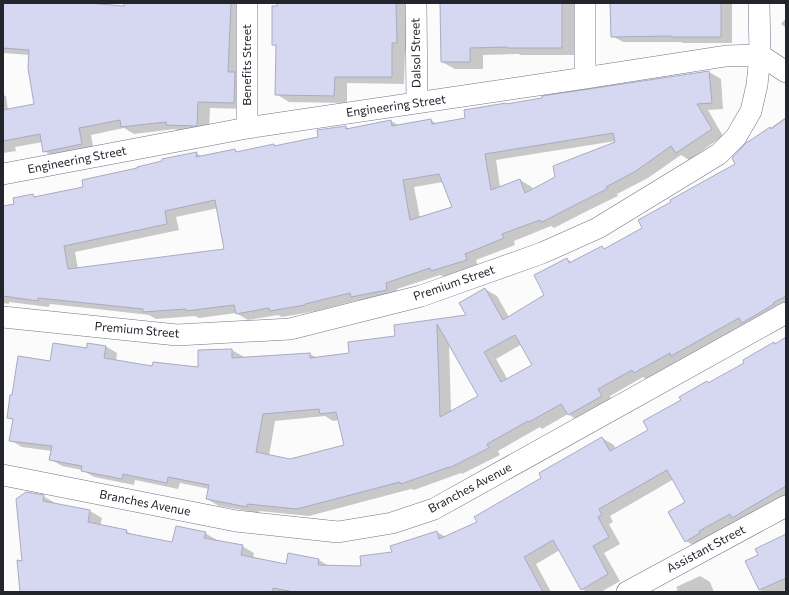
<svg xmlns="http://www.w3.org/2000/svg" width="789" height="595" font-family="Commissioner,sans-serif">
	<style>
		.shadow { fill: #0003; fill-rule: evenodd }
		.building { fill: #d6d7f1; stroke: #aaaac3; fill-rule: evenodd }
		.lines { fill: none; stroke-linecap: round; stroke-linejoin: round }
		.street-casing { stroke: #73728a; stroke-width: 22 }
		.street { stroke: #fff; stroke-width: 21 }
		.labels { text-anchor: middle; stroke-width: 3.5; stroke-linejoin: round; paint-order: stroke }
		.street-label { font-size: 12px; fill: #24242d; stroke: #fff }
	</style>
	<rect width="100%" height="100%" fill="#fbfbfb"/>
	<path class="shadow" d="M3,3H104V6L125,8V3H242L246,109L210,108L209,132L179,131L175,129L134,134L124,128L91,135L94,151L56,158L44,151L43,142L15,147L16,151L3,153V95L6,96L8,110L35,105L30,55L3,53Z
		M278,3H409V50H405L404,84L347,83V103L289,102L276,94L277,47L273,44Z
		M440,3H582L576,55H521L518,54L483,55V69H455L442,62Z
		M611,3H732V43H683L681,42H623L612,36Z
		M786,18V28L781,24Z
		M709,72L721,79L723,109L708,110L723,136L689,160L681,155L648,178L617,194L618,196L589,210L554,228L551,226L514,241L515,245L476,260L478,266L444,277L440,275L397,289L398,296L364,304L358,300L316,311L282,317L278,315L248,320L236,313L199,318L195,316L156,319L149,315L97,309L50,304L49,307L9,302V304L3,303V207L16,204L33,195L38,198L85,188L139,169L196,153L203,157L235,150L239,153L273,145L276,147L320,138L346,127L350,129L391,121L400,126L431,120L437,124L466,119L508,105L544,98L543,97ZM616,141V143L533,190L532,187L520,180L500,187L496,160ZM443,182L453,208L420,218L414,187ZM218,208L226,249L78,269L75,252L179,230L176,217Z
		M786,117V309L646,379L643,377L610,396L613,402L580,422L568,414L542,429L540,427L498,451L500,455L462,474L461,473L414,490L411,489L309,516L259,511V513L219,506L207,499L209,489L180,483L178,489L135,480L134,485L94,477L82,470L62,466L50,459L52,451L22,447L10,440L13,420L8,417L51,362L88,349L105,346L117,353L116,361L153,367L199,368V351L232,350L244,357L310,354L317,358L350,354L396,337L395,326L467,316L485,289L497,296L509,317L545,295L567,259L573,263L602,247L606,249L644,228L736,165L749,143ZM449,343L479,396L451,412ZM522,344L534,366L508,380L496,359ZM325,416L333,421L339,420L346,445L291,460L269,456L275,421Z
		M786,338V500L698,548L686,541V502L674,479L610,516L613,522L609,524L620,544L604,553L620,581L601,592H587L582,589L560,550L536,564L551,592H21L23,562L43,496L55,503V504L90,511L102,518L100,526L126,531L134,536L173,543L205,533L217,540V541L242,546L254,553L253,558L287,565L319,560L329,566L362,567L394,553L437,532L446,537L478,522L602,438L614,445L616,449L649,430L709,384L746,363L774,343L776,344Z
		M786,536V590L781,592H764L760,590L746,561L759,556Z
		M700,576L710,582L714,592H673L678,590L676,587Z"/>
	<path class="building" d="M3,3H88L124,6V3H231L228,72H235L234,103L198,102L197,125L195,126L166,125V122L121,127L120,120L79,128L82,144L43,152L40,134L3,141V110L34,104L28,68L29,50L3,48Z
		M277,3H396L397,43H392V77H335L334,96L275,95L276,45H272V6H277Z
		M440,3H562V48H507V47L470,48V62H441Z
		M610,3H721V37H671V36L611,37Z
		M709,71L712,103L697,104L712,129L676,153L671,146L636,171L606,187L607,189L577,204L542,222L540,220L502,234L504,238L465,254L467,260L431,271L430,268L386,283L387,290L351,297L350,293L305,304V305L270,311L269,308L236,314L234,305L186,311V309L143,312V309L38,298V301L3,296V206L14,204L13,198L33,194L34,197L83,187L82,180L137,168V167L162,161V159L197,152L196,157L235,149L236,152L274,144V146L318,137L317,130L346,126V129L391,120L392,126L431,119L432,124L465,118L464,110L506,103V104L542,98V96ZM613,133L615,142L553,166L555,177L525,193L520,179L491,190L485,154ZM439,174L452,207L410,220L403,180ZM215,200L224,249L68,269L64,246L167,224L165,211Z
		M786,118V296L773,303L774,304L742,323L739,318L671,356L670,353L634,373L632,370L598,389L602,396L568,415L561,404L529,422L528,421L487,444L489,448L449,468V467L401,484L400,482L297,509L247,504V507L206,499L209,485L168,477L167,483L123,474L122,479L81,471L82,466L49,460L52,446L9,441L13,419L7,418L10,395H12L18,356L50,361L53,343L87,348V343L106,346L104,358L152,366L153,362L198,367V350L232,349V358L310,353V358L349,353L348,342L395,336L394,325L466,315L459,303L485,288L503,320L544,295L534,275L567,258L569,263L602,246L604,249L642,228L638,220L671,202L670,200L735,164L732,158L744,145L748,141V142L770,127L771,129ZM437,324L478,396L440,417ZM515,335L532,365L501,382L484,352ZM319,409L320,414L336,412L344,445L290,459L256,452L263,414Z
		M786,337V486L732,518L730,514L699,531L700,533L685,542L668,512L685,502L667,470L599,509L602,515L598,517L609,537L593,546L608,574L581,590L553,540L524,557L543,592H294L273,588L272,592H20L17,560L22,561L16,499L26,492L44,495L43,501L90,510L88,522L127,530L126,533L172,542L176,526L206,532L204,538L243,545L241,555L286,564L288,553L319,559L318,565L361,566L360,556L392,552L390,546L437,531L439,539L477,522L474,517L541,478L539,473L602,437L610,451L648,430L643,421L681,400L679,397L707,381L708,383L744,363L743,360L774,342L775,344Z
		M786,534V578L759,590L745,561L758,555L755,549Z"/>
	<g class="lines">
		<defs>
			<path id="street" d="M247,3V128
				M416,3L417,103
				M585,3V78
				M3,174L247,128L585,78L726,56L760,55L786,72
				M3,317L177,335L290,329L421,296L542,253L598,228L719,154L736,137L751,111L757,85L760,55L759,3
				M3,475L236,521L338,532L392,523L434,509L786,313
				M627,592L786,506"/>
		</defs>
		<use href="#street" class="street-casing"/>
		<use href="#street" class="street"/>
	</g>
	<g class="labels">
		<g class="street-label">
			<text transform="translate(416 53) rotate(-91)" y="4">Dalsol Street</text>
			<text transform="translate(247 65) rotate(-90)" y="4">Benefits Street</text>
			<text transform="translate(396 106) rotate(-8)" y="4">Engineering Street</text>
			<text transform="translate(77 160) rotate(-11)" y="4">Engineering Street</text>
			<text transform="translate(454 283) rotate(-19)" y="4">Premium Street</text>
			<text transform="translate(137 330) rotate(5)" y="4">Premium Street</text>
			<text transform="translate(470 488) rotate(-28)" y="4">Branches Avenue</text>
			<text transform="translate(145 503) rotate(11)" y="4">Branches Avenue</text>
			<text transform="translate(706 549) rotate(-28)" y="4">Assistant Street</text>
		</g>
	</g>
	<rect width="789" height="595" fill="none" stroke="#24242d" stroke-width="8"/>
</svg>
